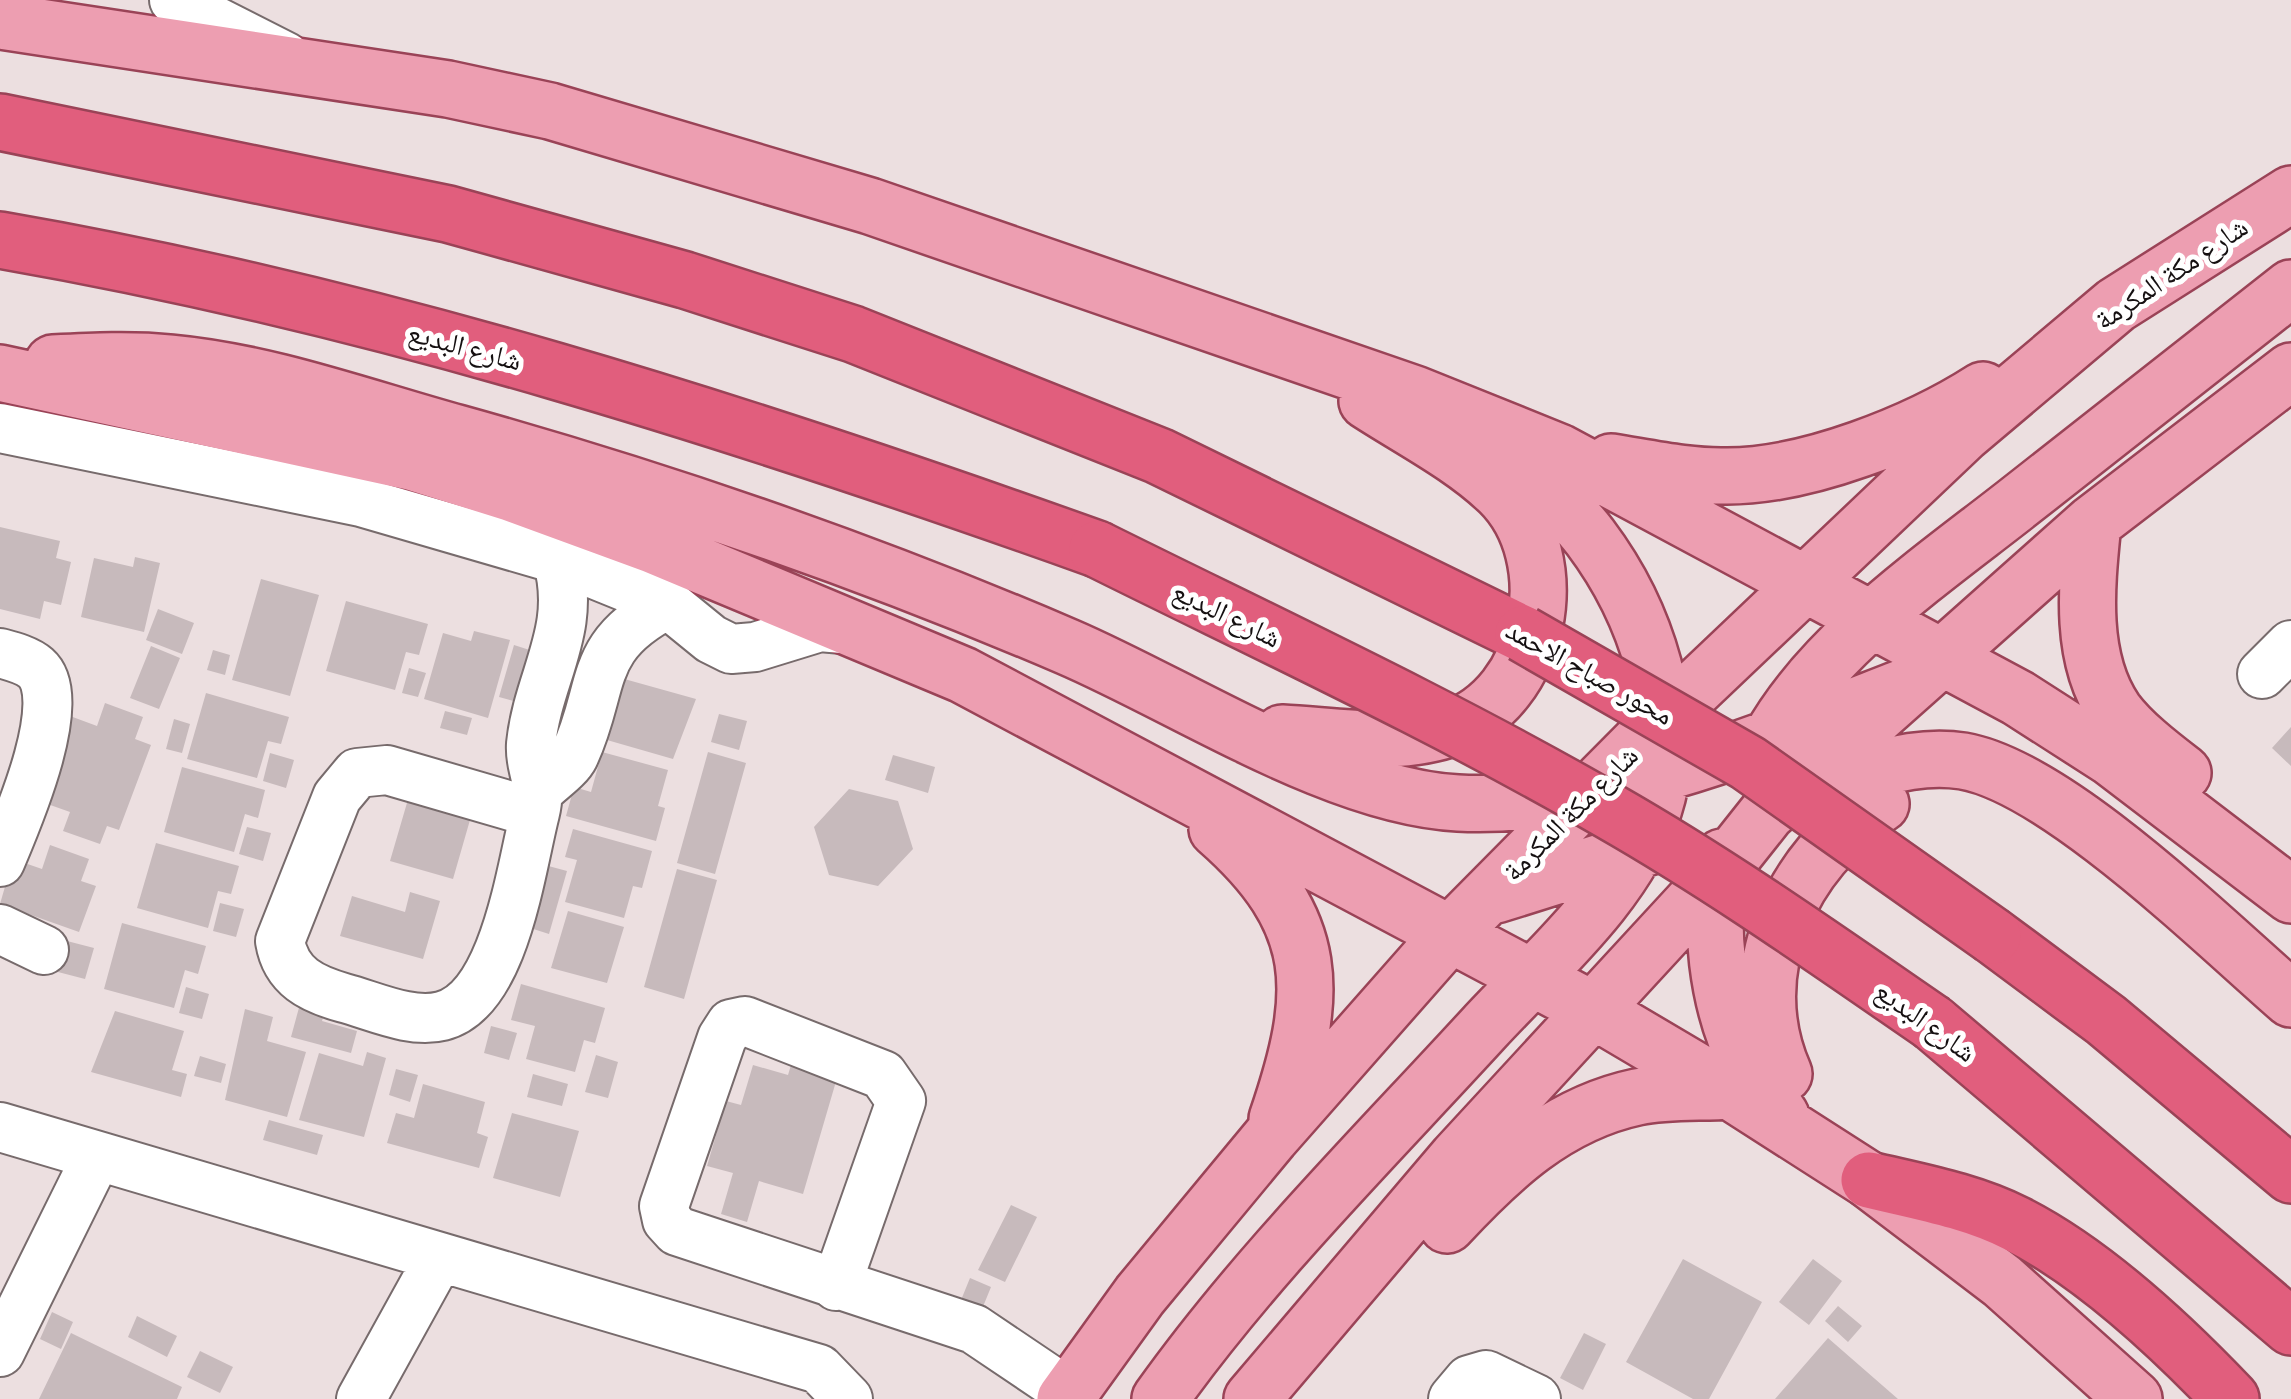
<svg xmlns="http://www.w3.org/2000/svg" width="2291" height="1399" font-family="'PT Sans Narrow','Noto Naskh Arabic',sans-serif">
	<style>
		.building { fill: #c7babc }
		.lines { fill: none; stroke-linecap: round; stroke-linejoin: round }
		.minor-casing { stroke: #776b6c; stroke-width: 52 }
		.major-casing { stroke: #9a4357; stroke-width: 60 }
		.highway-casing { stroke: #9a4357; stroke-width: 60 }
		.minor { stroke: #fff; stroke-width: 48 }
		.major { stroke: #ed9eb1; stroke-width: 55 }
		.highway { stroke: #e15e7d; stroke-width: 55 }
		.highway-bridge-casing { stroke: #9a4357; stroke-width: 60; stroke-linecap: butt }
		.highway-bridge { stroke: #e15e7d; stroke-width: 55 }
		.labels { text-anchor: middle; stroke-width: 10; stroke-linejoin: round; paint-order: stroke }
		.street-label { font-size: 28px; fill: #151011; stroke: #fff }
	</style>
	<rect width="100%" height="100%" fill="#ecdfe0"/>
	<path class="building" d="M0,527L60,541L56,558L71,562L61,605L44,601L40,619L0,609Z
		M135,557L160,563L144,632L81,617L94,558L133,567Z
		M261,579L319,595L290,696L232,680Z
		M346,601L428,624L419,655L406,652L395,690L326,671Z
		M158,609L194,623L182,654L146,640Z
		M474,631L510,640L488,718L424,699L443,633L471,641Z
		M514,645L539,653L525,704L499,697Z
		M151,646L180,658L159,709L130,698Z
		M213,650L230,655L225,675L207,670Z
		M409,668L426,673L418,697L402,693Z
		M610,675L696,699L673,759L607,740L617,704L603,700Z
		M206,693L289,717L281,744L268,741L257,778L187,759Z
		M105,703L143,717L135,739L151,745L119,830L107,826L100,844L63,831L70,812L39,801L70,716L97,726Z
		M445,711L472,718L467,735L440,728Z
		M719,714L747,721L739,750L711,742Z
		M174,719L190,724L182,753L166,749Z
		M2291,727V766L2272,748Z
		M602,752L668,770L658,806L665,808L656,841L566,816L574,787L591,792Z
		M708,752L746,763L715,874L677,863Z
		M270,753L294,760L286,788L263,781Z
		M893,755L935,767L928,793L885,780Z
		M182,767L265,790L258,818L245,814L234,852L164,832Z
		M849,789L898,801L913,849L878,886L829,875L814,827Z
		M409,796L472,813L453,879L390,861Z
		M247,827L271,833L263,861L239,854Z
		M573,829L652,851L642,888L633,886L624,918L565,902L577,860L565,857Z
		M156,843L239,866L231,894L218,891L208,928L137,908Z
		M50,845L89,859L81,881L96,886L79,932L0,904L13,859L42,869Z
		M541,864L567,871L549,934L524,926Z
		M677,869L717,880L684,999L644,987Z
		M410,892L440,901L423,959L340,936L352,896L405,912Z
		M220,903L244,909L236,937L213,931Z
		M568,911L624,927L607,983L551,968Z
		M122,923L206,946L198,974L185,970L174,1008L104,989Z
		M67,941L94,948L85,979L58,972Z
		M521,984L605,1008L595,1043L584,1040L575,1072L526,1059L535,1026L511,1020Z
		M186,987L209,994L202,1019L179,1013Z
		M300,1004L325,1011L322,1021L357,1031L351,1053L291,1037Z
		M245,1009L273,1017L267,1041L306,1052L287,1117L225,1100Z
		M115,1011L184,1031L172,1070L187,1074L181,1097L91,1072Z
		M491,1026L517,1033L509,1060L484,1053Z
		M367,1052L386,1058L364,1137L299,1120L319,1053L363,1066Z
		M596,1055L618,1062L608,1098L585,1092Z
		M200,1056L226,1064L221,1083L194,1076Z
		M753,1065L788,1075L791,1065L837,1078L803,1194L759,1181L747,1222L721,1214L733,1173L707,1166L726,1101L741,1105Z
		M396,1069L418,1075L410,1102L389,1095Z
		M533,1074L568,1084L562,1106L527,1097Z
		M423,1084L485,1102L477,1133L488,1137L479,1168L387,1143L396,1113L414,1118Z
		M512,1113L579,1131L560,1197L493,1178Z
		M269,1120L323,1135L317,1155L263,1140Z
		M1011,1205L1037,1217L1005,1282L978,1270Z
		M1683,1259L1762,1302L1709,1399H1693L1626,1362Z
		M1813,1259L1842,1281L1809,1325L1779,1302Z
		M970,1278L991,1287L980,1314L959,1305Z
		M1838,1306L1862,1326L1848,1342L1825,1321Z
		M52,1312L73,1322L61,1349L40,1339Z
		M137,1316L177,1336L167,1357L128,1337Z
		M71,1333L182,1387L177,1399H39Z
		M1584,1333L1606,1344L1583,1390L1560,1378Z
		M1828,1338L1898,1399H1775Z
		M200,1351L233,1367L220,1393L187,1377Z"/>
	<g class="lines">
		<defs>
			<path id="minor" d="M174,0L286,57
				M0,428L361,502L557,559L668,604L711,639L731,649L755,647L820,627L854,630
				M0,653C11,656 27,660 36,668C71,699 16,824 0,862
				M2262,674L2291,645
				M541,789C551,779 568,768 574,756C607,685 585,647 668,604
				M535,813L387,770L357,773L337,797L280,941C286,977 312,989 344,998C374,1006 411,1024 442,1016C505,1000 521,867 535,813C543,780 529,770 531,744C538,676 578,630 557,559
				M0,929L44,950
				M0,1127L819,1369L848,1399
				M836,1286L901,1101L883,1075L745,1021L731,1024L722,1038L664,1206L667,1220L677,1231L974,1329L1069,1393
				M0,1352L97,1156
				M361,1399L439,1258
				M1453,1399L1469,1380L1486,1375L1536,1399"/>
			<path id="major" d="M0,21L448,89L550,111L870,206L1415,394L1559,452L2018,698L2110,757L2291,895
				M53,363C92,361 132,359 171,363C268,372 363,407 457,433C665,491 870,562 1068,647C1182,696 1335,797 1458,803C1601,811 1779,735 1912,684
				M0,373L414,463L510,493L652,545L963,675L1593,1010L1730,1091L1869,1180L2002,1281L2134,1399
				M1611,462C1649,468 1689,477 1727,476C1807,476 1916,433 1983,390
				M2093,523C2087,583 2078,657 2115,711C2132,734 2161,756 2183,773
				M1282,733C1339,736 1395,747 1449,729C1543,698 1567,558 1500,492C1463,456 1410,429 1367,401
				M1769,741C1820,647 1932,570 2015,505C2107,433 2199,361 2291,288
				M1800,799C1849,777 1908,752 1963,761C2057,777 2216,934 2291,999
				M1217,829C1323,922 1320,993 1277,1119
				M1722,857C1707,921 1717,1005 1747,1064C1757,1082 1770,1099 1781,1116
				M1496,895L1652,846
				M1784,1074C1739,973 1791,859 1881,804
				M1447,1225C1501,1167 1557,1114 1637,1097C1666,1091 1700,1093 1730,1091
				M1065,1399L1140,1295L1271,1137L1450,934L1663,719L1963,434L2116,305L2291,194
				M1160,1399C1254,1267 1375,1147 1484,1028C1543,964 1628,892 1654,808C1683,717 1645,610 1590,537C1561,499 1520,471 1482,443
				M1252,1399L1457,1158L1717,876L1767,813L2093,523L2291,371"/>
			<path id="highway" d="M0,122L448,214L685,280L853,334L1159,456L1523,634
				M0,240C375,305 739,421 1097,549
				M1993,936L2106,1020L2291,1175
				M1933,1023L2291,1327
				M1869,1180C1919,1192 1971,1201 2016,1224C2093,1263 2172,1337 2231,1399"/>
		</defs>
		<use href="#minor" class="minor-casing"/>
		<use href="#major" class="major-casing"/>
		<use href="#highway" class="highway-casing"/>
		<use href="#minor" class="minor"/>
		<use href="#major" class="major"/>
		<use href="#highway" class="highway"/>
		<defs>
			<path id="highway-bridge" d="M1097,549C1268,634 1443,715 1609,811C1721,875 1827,950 1933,1023
				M1523,634L1748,763L1993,936"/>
		</defs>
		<use href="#highway-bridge" class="highway-bridge-casing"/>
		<use href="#highway-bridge" class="highway-bridge"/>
	</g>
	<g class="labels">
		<g class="street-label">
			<text transform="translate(2171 273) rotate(-34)" y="10">شارع مكة المكرمة</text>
			<text transform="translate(465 346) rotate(15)" y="10">شارع البديع</text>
			<text transform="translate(1227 614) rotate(26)" y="10">شارع البديع</text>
			<text transform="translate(1590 672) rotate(29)" y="10">محور صباح الاحمد</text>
			<text transform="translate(1570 813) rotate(-45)" y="10">شارع مكة المكرمة</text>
			<text transform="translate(1926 1021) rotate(36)" y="10">شارع البديع</text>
		</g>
	</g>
</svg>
